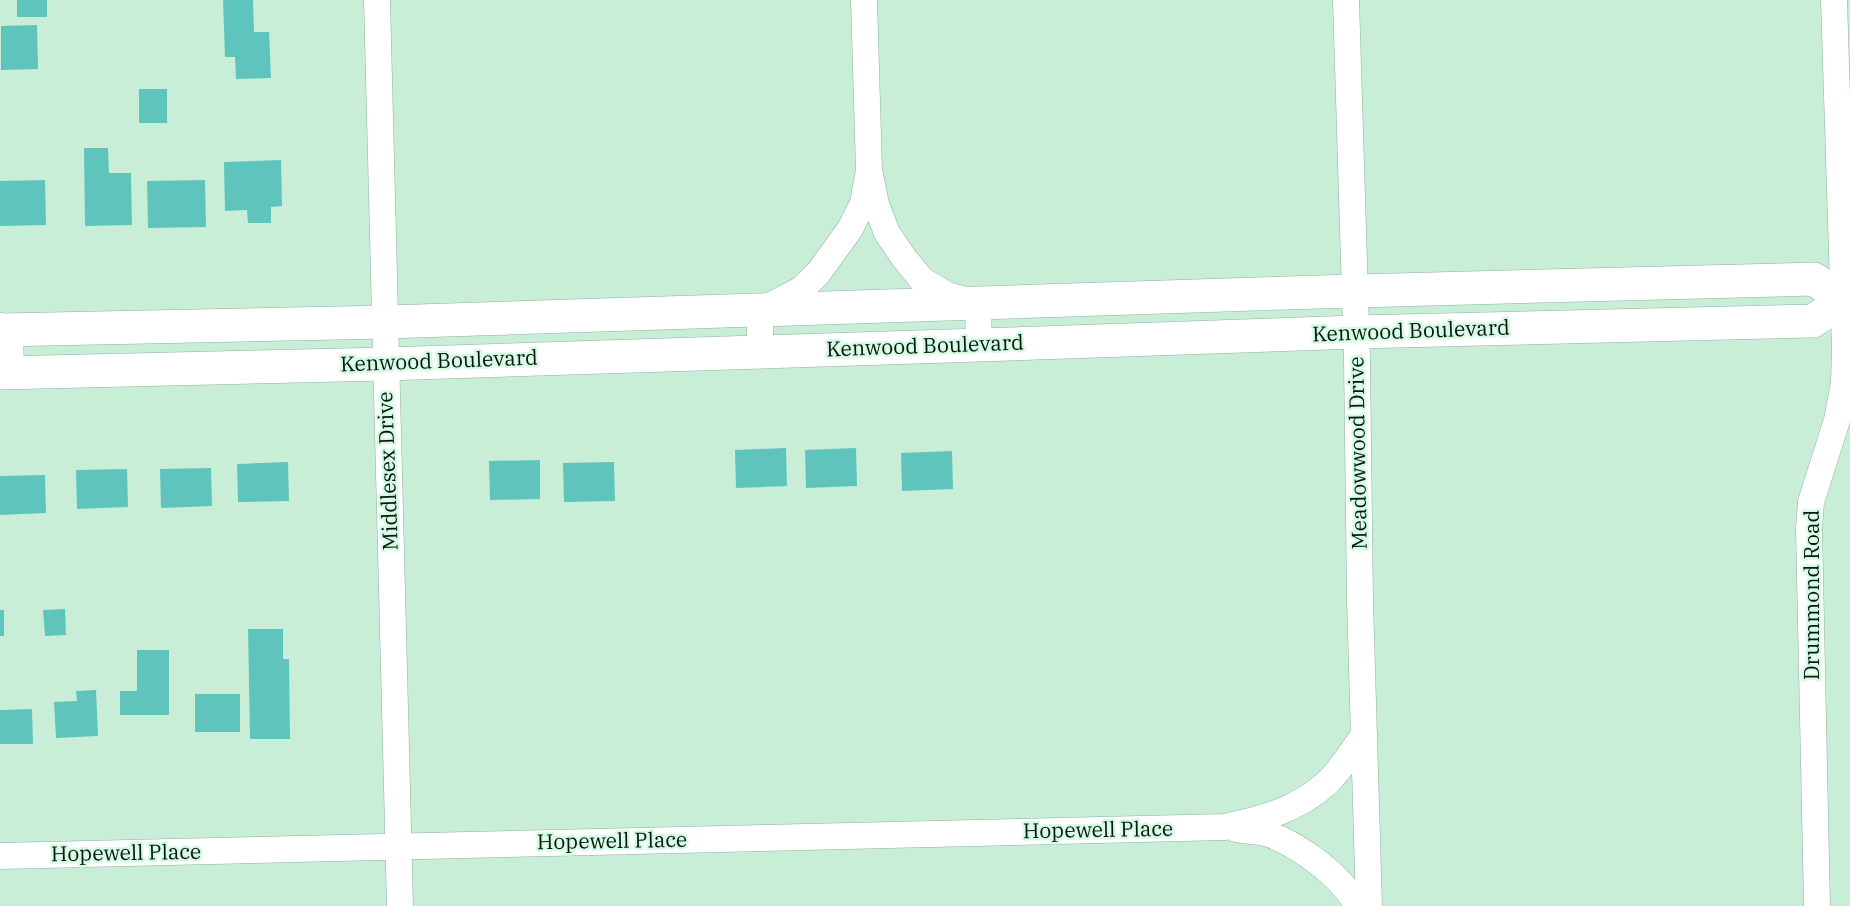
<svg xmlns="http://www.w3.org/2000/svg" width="1850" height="906" font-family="'IBM Plex Serif',serif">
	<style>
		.building { fill: #5fc5bc }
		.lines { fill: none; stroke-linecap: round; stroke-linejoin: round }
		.street-casing { stroke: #8eb19d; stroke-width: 27 }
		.secondary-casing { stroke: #8eb19d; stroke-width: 34 }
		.street { stroke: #fff; stroke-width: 26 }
		.secondary { stroke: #fff; stroke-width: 33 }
		.labels { text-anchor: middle; stroke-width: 5; stroke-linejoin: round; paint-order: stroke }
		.street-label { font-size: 21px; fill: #0a1710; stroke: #d6fbe5 }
	</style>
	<rect width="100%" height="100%" fill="#c9eed8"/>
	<path class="building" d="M17,0H47V17H17Z
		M223,0H253L254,32H269L271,78L236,79L235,57H225Z
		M37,25L38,69L1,70V26Z
		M139,89H167V123H139Z
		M84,148H108L109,173H131L132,225L85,226Z
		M281,160L282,206L271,207V223H248L247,210L225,211L224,162Z
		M45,180L46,225L0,226V181Z
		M205,180L206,227L148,228L147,181Z
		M786,448L787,486L736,488L735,450Z
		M856,448L857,486L806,488L805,450Z
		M952,451L953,489L902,491L901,453Z
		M540,460V499L490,500L489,461Z
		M288,462L289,501L238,502L237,464Z
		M614,462L615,501L564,502L563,463Z
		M211,468L212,506L161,508L160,469Z
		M127,469L128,507L77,509L76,470Z
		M45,475L46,513L0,515V476Z
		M65,609L66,635L45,636L43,610Z
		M0,610H4V636H0Z
		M248,629H283V659H289L290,739H250Z
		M137,650H169V715H120V691H137Z
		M96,690L98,736L56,738L54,702L77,701L76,691Z
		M195,694H240V732H195Z
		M32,709L33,744H0V710Z"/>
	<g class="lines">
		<defs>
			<path id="street" d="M377,0L400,906
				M864,0L869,170L876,204L887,233L904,258L922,280L947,295L978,303L979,345
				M1346,0L1357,360L1360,601L1369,906
				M0,326L10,330L11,373
				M760,351V311L802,289L819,272L850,229L863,203L868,176
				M1236,829C1247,831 1259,831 1269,834C1302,847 1340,875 1358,906
				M0,856L1224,827C1263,819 1297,810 1327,783C1341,769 1353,751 1364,734
				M1817,906L1809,528L1811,502L1837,420L1844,383L1845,348L1834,0"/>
			<path id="secondary" d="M0,330L386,322L1319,292L1814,279L1844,300
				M0,373L385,364L979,345L1356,332L1813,321L1844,300H1850"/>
		</defs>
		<use href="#street" class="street-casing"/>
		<use href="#secondary" class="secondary-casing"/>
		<use href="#street" class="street"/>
		<use href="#secondary" class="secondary"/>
	</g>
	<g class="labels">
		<g class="street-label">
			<text transform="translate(1411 331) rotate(-2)" y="7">Kenwood Boulevard</text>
			<text transform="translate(925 346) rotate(-2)" y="7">Kenwood Boulevard</text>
			<text transform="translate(439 361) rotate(-2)" y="7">Kenwood Boulevard</text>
			<text transform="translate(1358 453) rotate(-91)" y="7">Meadowwood Drive</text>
			<text transform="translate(388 471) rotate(-92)" y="7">Middlesex Drive</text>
			<text transform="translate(1812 595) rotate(-90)" y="7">Drummond Road</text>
			<text transform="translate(1098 830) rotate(-1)" y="7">Hopewell Place</text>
			<text transform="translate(612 841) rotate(-1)" y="7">Hopewell Place</text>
			<text transform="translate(126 853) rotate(-1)" y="7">Hopewell Place</text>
		</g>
	</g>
</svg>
